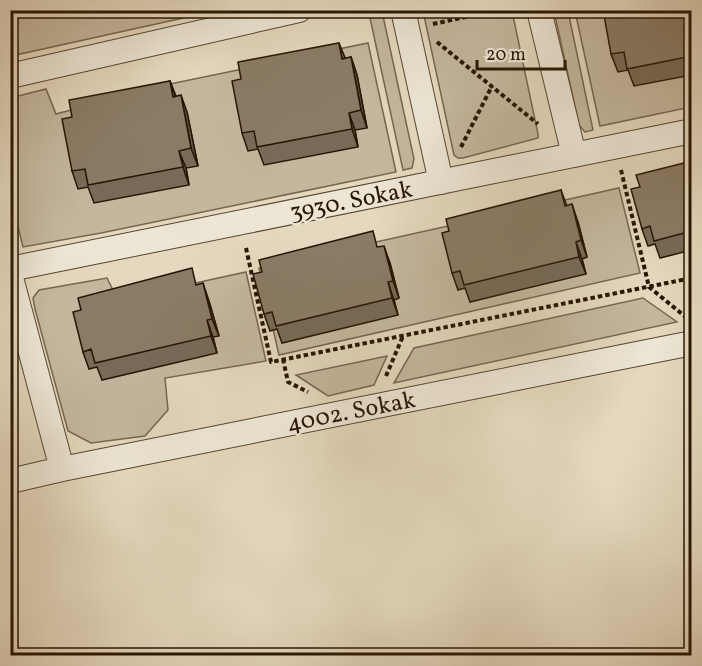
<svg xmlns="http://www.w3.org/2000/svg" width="702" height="666" font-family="Vollkorn,serif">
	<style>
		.green { fill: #c4b79e; stroke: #766651; stroke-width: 1.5 }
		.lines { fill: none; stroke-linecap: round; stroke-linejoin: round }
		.minor-casing { stroke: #574632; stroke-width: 26 }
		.path { stroke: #281604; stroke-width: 4; stroke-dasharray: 4.5 3; stroke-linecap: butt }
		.minor { stroke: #ede6d5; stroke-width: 24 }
		.wall { fill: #776a57; stroke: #281604; stroke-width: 1.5 }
		.shaded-wall { fill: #615647; stroke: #281604; stroke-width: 1.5 }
		.building { fill: #8a7b65; stroke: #281604; stroke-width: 1.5 }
		.labels { text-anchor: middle; stroke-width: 4.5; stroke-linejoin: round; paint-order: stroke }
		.street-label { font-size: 24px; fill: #281604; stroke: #ede6d5 }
	</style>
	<rect width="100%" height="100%" fill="#e4d8be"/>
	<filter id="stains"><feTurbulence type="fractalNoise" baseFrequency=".00333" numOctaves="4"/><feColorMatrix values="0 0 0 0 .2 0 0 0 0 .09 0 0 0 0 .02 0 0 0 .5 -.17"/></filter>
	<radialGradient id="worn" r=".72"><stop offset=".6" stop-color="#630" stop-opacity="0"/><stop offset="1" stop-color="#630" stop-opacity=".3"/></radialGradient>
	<path class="green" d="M11,10L215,11L11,56Z
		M423,11H512L538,134V138L463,158H458L454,155Z
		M554,11H568L593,130L585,132L579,125Z
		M575,11H691V107L600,126Z
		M383,16L414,159L412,168L403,170L370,18Z
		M368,43L396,172L101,233L23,247L11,199L10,98L46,89L56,114L170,84Z
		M619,188L640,273L279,355L259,268Z
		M246,272L266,361L165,378L168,410L145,436L91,443L68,431L35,309L33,298L39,290L107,278L118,300Z
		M643,298L677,322L394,383L414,348Z
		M387,356L374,385L328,396L296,375Z"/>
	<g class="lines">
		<defs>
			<path id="minor" d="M403,10L441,182
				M539,10L574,155
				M10,76L299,10
				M10,269L692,131
				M10,274L62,469
				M10,481L62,469L692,343"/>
		</defs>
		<use href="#minor" class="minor-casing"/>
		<path class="path" d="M433,24L498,10
			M437,42L538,124
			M461,147L492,86
			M621,170L649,287L687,318
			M246,248L271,362L692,278
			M283,359L288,382L308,392
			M386,376L403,336"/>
		<use href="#minor" class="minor"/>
	</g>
	<path class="wall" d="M11,10H36L13,16Z
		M692,10V75L634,86L628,70L618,72L611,54Z
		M351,57L357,75L367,128L355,130L358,147L264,165L258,149L248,151L242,133L345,59Z
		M170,81L176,96L187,112L198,166L186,168L189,185L94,203L88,187L78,189L72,171V117Z
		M692,161V250L660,258L655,244L648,246L642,229L640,187Z
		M561,190L567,206L578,222L587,257L582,259L586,274L470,302L465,288L458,290L452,273Z
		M379,247L390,263L399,298L394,300L398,315L282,343L277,329L270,331L264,314Z
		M198,285L209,301L219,336L213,337L217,353L102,380L97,367L89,369L83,352L81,310Z"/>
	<path class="shaded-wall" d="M339,43L346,60L342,59Z
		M351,57L357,75L367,128L361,110Z
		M170,81L176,98L173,97Z
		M181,95L187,112L198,166L191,148Z
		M349,113L355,130L358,147L352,129Z
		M179,151L186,168L189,185L183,167Z
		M572,204L578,222L587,257L581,240Z
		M576,242L582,259L586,274L579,257Z
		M384,246L390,263L399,298L393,281Z
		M388,282L394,300L398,315L392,298Z
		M203,283L209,301L219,336L212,319Z
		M207,320L213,337L217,353L211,336Z"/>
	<path class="building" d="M603,10H692V56L627,69L624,52L611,54Z
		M339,43L342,59L351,57L361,110L349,113L352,129L257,147L254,131L242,133L232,81L241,79L238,62Z
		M170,81L173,97L181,95L191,148L179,151L183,167L88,185L85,169L72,171L62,119L72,117L69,100Z
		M692,161V231L654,241L650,226L642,229L631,189L640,187L636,175Z
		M561,190L565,206L572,204L581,240L576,242L579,257L464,285L460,271L452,273L442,233L449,231L446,219Z
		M373,231L377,247L384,246L393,281L388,282L392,298L276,326L272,312L264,314L253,274L262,272L259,260Z
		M192,268L196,285L203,283L212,319L207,320L211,336L95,363L91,349L83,352L73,312L81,310L78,298Z"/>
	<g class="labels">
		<g class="street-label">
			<text transform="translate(351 200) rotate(-11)" y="8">3930. Sokak</text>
			<text transform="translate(351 411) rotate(-11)" y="8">4002. Sokak</text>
		</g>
	</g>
	<rect width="702" height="666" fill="none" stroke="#e4d8be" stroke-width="36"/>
	<rect x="12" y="12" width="678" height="642" fill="none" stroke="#281604" stroke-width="3"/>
	<rect x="18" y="18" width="666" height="630" fill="none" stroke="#281604" stroke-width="1.5"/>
	<path d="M477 60v9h88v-9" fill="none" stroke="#281604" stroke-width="3"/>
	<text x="486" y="60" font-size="18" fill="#281604" stroke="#ede6d5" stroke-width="4.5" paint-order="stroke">20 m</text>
	<rect width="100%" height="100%" filter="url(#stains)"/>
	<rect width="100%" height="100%" fill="url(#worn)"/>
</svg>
